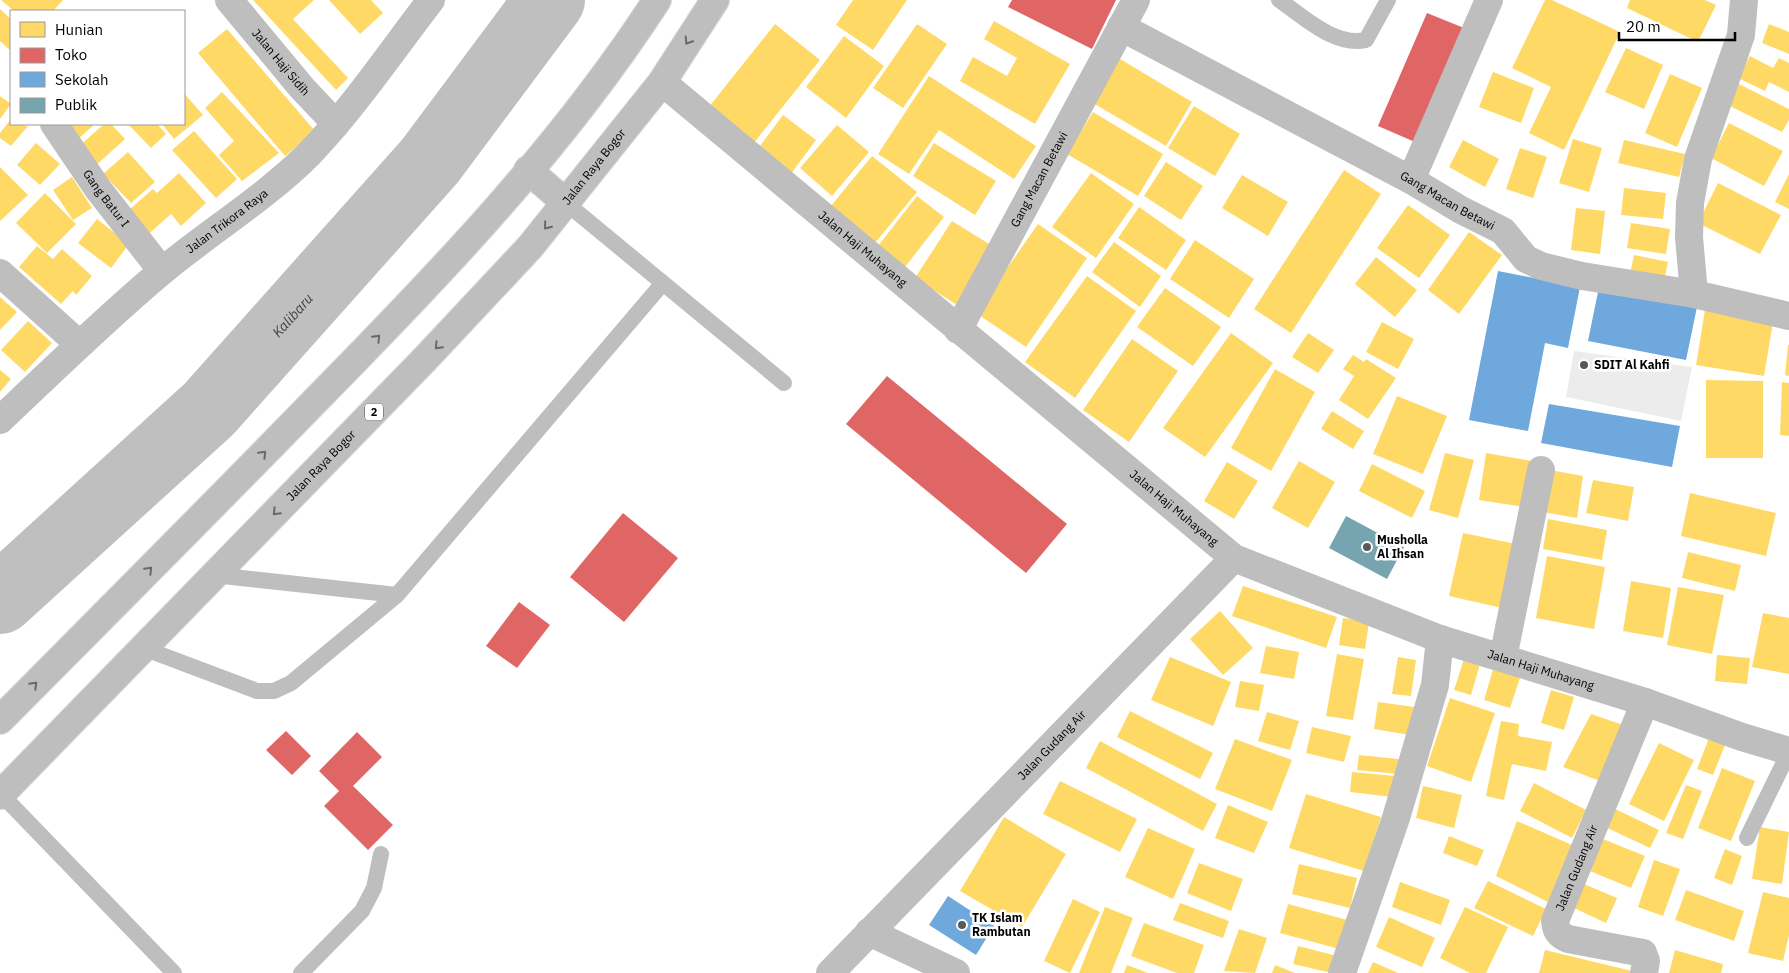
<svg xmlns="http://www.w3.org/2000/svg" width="1789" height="973" font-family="'IBM Plex Sans',sans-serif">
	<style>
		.green { fill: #ececec }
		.homes { fill: #ffd966 }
		.shops { fill: #e06666 }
		.schools { fill: #6fa8dc }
		.public { fill: #76a5af }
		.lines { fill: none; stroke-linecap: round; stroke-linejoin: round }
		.river { stroke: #bfbfbf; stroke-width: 70 }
		.trunk-casing { stroke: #dbdbdb; stroke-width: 30 }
		.service { stroke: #bebebe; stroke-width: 16 }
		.minor { stroke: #bebebe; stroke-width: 28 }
		.tertiary { stroke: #bebebe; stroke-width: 28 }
		.trunk { stroke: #bebebe; stroke-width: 28 }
		.oneway { stroke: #686868 }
		.poi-dot { fill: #595959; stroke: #fff; stroke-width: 2 }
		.labels { text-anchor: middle; stroke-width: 5; stroke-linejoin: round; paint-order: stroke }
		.shield { fill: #fff; stroke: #4c4c4c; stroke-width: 1 }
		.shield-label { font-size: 11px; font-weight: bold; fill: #000 }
		.street-label { font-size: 12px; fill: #000; stroke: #fff }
		.poi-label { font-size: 12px; font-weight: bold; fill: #000; stroke: #fff; text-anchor: start }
		.water-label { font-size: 14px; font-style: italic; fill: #444; stroke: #fff }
	</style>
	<rect width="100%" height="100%" fill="#fff"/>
	<path class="green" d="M1574,351L1692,367L1681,421L1566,397Z"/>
	<path class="homes" d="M1,0H63L53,11H14Z
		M253,0H314L293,19L348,78L336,90Z
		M329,0H371L383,13L360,34Z
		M853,0H907L873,50L836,25Z
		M1545,0H1552L1620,32L1564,150L1529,133L1551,87L1512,68Z
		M1630,0H1705L1716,5L1698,42L1627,8Z
		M0,9L11,19V51L0,41Z
		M994,21L1070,64L1035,124L960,81L973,57L1007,76L1017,58L984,39Z
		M775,24L820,60L753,144L708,108Z
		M917,24L947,44L903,108L873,88Z
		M1769,24L1789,32V54L1762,43Z
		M227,29L315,131L285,156L198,53Z
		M844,36L884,66L846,118L806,87Z
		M1626,48L1663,65L1644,109L1605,92Z
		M1750,56L1773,68L1779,58L1789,63V92L1769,82L1765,91L1738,78Z
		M1120,59L1192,102L1166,146L1093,103Z
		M1493,72L1534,88L1521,123L1479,107Z
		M1670,74L1702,88L1677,147L1645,133Z
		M929,76L1036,146L1014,179L939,130L909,174L878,154Z
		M1739,84L1789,109V120L1782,132L1728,105Z
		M222,92L279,153L242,181L219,155L234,141L205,108Z
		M184,93L203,115L174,139L162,124H184Z
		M0,96L11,104L0,119Z
		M1194,106L1240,134L1215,176L1168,148Z
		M1093,112L1163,154L1138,196L1067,154Z
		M783,115L816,140L790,175L757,150Z
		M11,119V124L28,126L11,146L0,138V133Z
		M1729,123L1783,151L1764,186L1711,158Z
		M63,124H95L77,140Z
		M104,124H111L125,139L94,167L77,148Z
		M128,124H157L166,134L151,148Z
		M837,125L869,152L832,196L800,168Z
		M194,131L237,179L216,198L172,150Z
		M1573,139L1602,148L1589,192L1559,183Z
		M1463,140L1499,159L1485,187L1449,167Z
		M1624,140L1685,154L1679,177L1618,163Z
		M36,143L60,164L40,185L17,165Z
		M934,143L996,181L975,215L913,176Z
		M1520,148L1547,157L1533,198L1506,189Z
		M128,152L155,182L131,203L103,174Z
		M872,156L917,192L875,243L830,207Z
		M1166,162L1203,186L1181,220L1144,196Z
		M0,167L28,195L0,221Z
		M1344,170L1381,194L1291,333L1254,309Z
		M179,173L206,203L181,226L171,214L144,238L123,215L153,189L157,193Z
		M1091,173L1134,204L1096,258L1052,227Z
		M1789,174V209L1775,202Z
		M1242,175L1288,202L1268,236L1222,208Z
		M72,177L92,208L73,220L53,190Z
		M1718,183L1781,215L1760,254L1698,223Z
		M1624,188L1666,193L1663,219L1621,215Z
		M45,193L76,224L47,253L16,223Z
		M917,196L944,217L905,267L878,246Z
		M1408,205L1450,235L1419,278L1377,248Z
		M1139,207L1186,240L1166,270L1118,238Z
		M1576,208L1605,211L1600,254L1571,250Z
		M97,219L129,244L111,268L78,243Z
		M952,221L994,247L957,305L915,278Z
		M1631,223L1670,229L1666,254L1627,248Z
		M1038,224L1087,258L1026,347L976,313Z
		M1469,232L1502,255L1459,314L1428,290Z
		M1195,240L1254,279L1229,318L1170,279Z
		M1114,242L1161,276L1140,307L1092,272Z
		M37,246L53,259L62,249L92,276L76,295L73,291L61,304L19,267Z
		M1634,255L1668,262L1664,281L1630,274Z
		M1376,257L1417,290L1395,317L1355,284Z
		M1087,276L1136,311L1075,398L1025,362Z
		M1165,288L1221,327L1193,366L1137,327Z
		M0,297L17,312L0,330Z
		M1705,310L1773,322L1764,376L1696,365Z
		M28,321L52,343L25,372L1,350Z
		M1382,322L1414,339L1398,369L1366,352Z
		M1231,333L1273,363L1205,457L1163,428Z
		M1308,333L1334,350L1318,373L1292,357Z
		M1132,339L1178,371L1129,442L1083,410Z
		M1788,345H1789V376L1785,375Z
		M1353,355L1364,362L1366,359L1396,378L1368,419L1339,400L1354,376L1343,369Z
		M1275,369L1315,392L1271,471L1231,448Z
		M0,370L11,379L0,392Z
		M1706,380L1763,381V458H1706Z
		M1782,382L1789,383V436L1780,435Z
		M1397,396L1447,416L1423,474L1373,454Z
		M1332,411L1364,431L1353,449L1321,429Z
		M1445,453L1474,460L1458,518L1429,510Z
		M1486,453L1532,461L1524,507L1479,500Z
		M1299,461L1335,482L1308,528L1272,508Z
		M1227,462L1258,481L1234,519L1204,501Z
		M1372,464L1425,491L1412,518L1359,491Z
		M1550,470L1583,476L1577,518L1543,512Z
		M1593,480L1634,487L1628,521L1586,513Z
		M1690,493L1776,513L1766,556L1681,536Z
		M1548,519L1607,530L1602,560L1543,549Z
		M1463,533L1516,544L1502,608L1449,596Z
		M1688,552L1741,565L1735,591L1682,578Z
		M1547,556L1605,567L1594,629L1536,618Z
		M1631,581L1671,588L1663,638L1623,631Z
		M1243,586L1337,617L1326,648L1232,616Z
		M1678,587L1724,595L1712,654L1667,645Z
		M1220,611L1253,648L1223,675L1190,639Z
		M1763,613L1789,618V674L1752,667Z
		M1343,618L1369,622L1365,649L1339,645Z
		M1266,646L1299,652L1294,679L1260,673Z
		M1337,654L1364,659L1353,720L1326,716Z
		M1717,655L1750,658L1747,684L1715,681Z
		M1170,657L1231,682L1213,726L1151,700Z
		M1398,657L1416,660L1411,696L1392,694Z
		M1464,659L1480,664L1471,695L1454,690Z
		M1494,666L1521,675L1510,708L1484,700Z
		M1240,681L1264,685L1259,711L1235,707Z
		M1551,690L1574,697L1564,730L1541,723Z
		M1450,698L1495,713L1471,782L1427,766Z
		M1378,702L1421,708L1416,736L1374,729Z
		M1130,711L1213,753L1200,779L1117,737Z
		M1267,712L1299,721L1290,750L1258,741Z
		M1591,714L1626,726L1600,781L1563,767Z
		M1501,721L1519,724L1518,736L1552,742L1546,771L1512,764L1504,800L1486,796Z
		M1312,727L1351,736L1344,762L1306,753Z
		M1709,738L1725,745L1713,775L1697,769Z
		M1235,739L1292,760L1272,811L1215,789Z
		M1100,741L1217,804L1203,831L1086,768Z
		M1659,743L1694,760L1664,821L1629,804Z
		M1359,755L1399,759L1398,774L1357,770Z
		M1722,768L1755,781L1731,841L1698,828Z
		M1352,772L1395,776L1393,797L1350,792Z
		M1060,781L1137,819L1120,852L1043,814Z
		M1534,783L1586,810L1572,838L1520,811Z
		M1686,785L1702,791L1683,839L1666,833Z
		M1423,786L1462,795L1454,828L1416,818Z
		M1306,794L1381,817L1364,871L1289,848Z
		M1228,805L1268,822L1254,853L1215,838Z
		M1611,807L1659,830L1650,848L1603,826Z
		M1004,817L1066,854L1022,927L960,891Z
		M1517,821L1572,845L1548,902L1496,876Z
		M1760,827L1789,832L1782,884L1752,879Z
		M1148,828L1195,849L1173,899L1125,877Z
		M1449,836L1484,850L1477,866L1443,853Z
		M1598,837L1645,856L1631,888L1585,869Z
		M1725,849L1742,856L1732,885L1714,878Z
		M1654,860L1680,869L1663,916L1638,907Z
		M1199,863L1243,879L1231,911L1187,893Z
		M1299,864L1357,878L1350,908L1292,894Z
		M1488,881L1546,909L1533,936L1474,908Z
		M1400,882L1450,900L1441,925L1392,907Z
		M1584,884L1617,898L1606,923L1574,908Z
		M1686,890L1744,911L1734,941L1675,920Z
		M1763,892L1789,898V935L1783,961L1748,953Z
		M1073,899L1100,912L1070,973L1044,961Z
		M1180,903L1229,921L1223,938L1173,920Z
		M1288,904L1351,921L1343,950L1280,933Z
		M1105,907L1133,918L1111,973H1079Z
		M1465,907L1508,927L1486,973H1470L1440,958Z
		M1389,917L1435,938L1422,967L1376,947Z
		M1144,923L1204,945L1194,973H1177L1131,956Z
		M1239,929L1267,938L1255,973L1224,971Z
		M1298,946L1337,956L1332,973L1293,964Z
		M1545,950L1632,971L1631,973H1539Z
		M1675,950L1723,964L1721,973H1669Z
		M1373,962L1398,973H1368Z
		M1127,965L1148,973H1124Z
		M1275,965L1295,973H1272Z"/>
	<path class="shops" d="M1012,0H1116L1092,49L1008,7Z
		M1427,13L1464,28L1415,142L1378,126Z
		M887,376L1067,524L1026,573L846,424Z
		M623,513L678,558L624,622L570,577Z
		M519,602L550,625L517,668L486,646Z
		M286,731L311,756L292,775L266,750Z
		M357,732L382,757L353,786L393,825L368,850L324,806L339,791L319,771Z"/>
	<path class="schools" d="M1498,271L1580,287L1568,348L1545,343L1528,431L1469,420Z
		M1599,287L1697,307L1686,360L1588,341Z
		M1549,404L1680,426L1672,467L1541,443Z
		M948,896L994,926L976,955L929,925Z"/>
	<path class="public" d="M1346,516L1404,547L1387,579L1329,548Z"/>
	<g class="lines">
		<path class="river" id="s1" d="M0,599L209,409L430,161L550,0"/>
		<defs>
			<g id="trunk">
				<path d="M528,170L566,203"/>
				<path d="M0,720C106,613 212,507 317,399C439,275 562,147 657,0"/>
				<path id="s10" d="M0,795L425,359L530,247L662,82L715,0"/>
			</g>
		</defs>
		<use href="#trunk" class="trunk-casing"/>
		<path class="service" d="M1279,0C1304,17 1335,47 1366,40L1388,0
			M566,203L784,383
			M214,575L397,595
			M143,648L257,691H274L291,683L397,595L663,283
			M1,794L174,973
			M1747,838L1789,752
			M301,973L362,911L374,888L381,854"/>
		<g class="minor">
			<path id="s2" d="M229,0L302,88L336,124"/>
			<path id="s3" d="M1121,27L1411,180L1461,210L1503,231L1526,259L1541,266L1582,276L1694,294L1789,316"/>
			<path id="s4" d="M662,82L1234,558L1440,639L1645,702L1742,737L1789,751"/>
			<path id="s5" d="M54,124L98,189L162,271"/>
			<path d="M1411,180L1489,0"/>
			<path d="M0,273L79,344"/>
			<path d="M1694,294L1689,237L1690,203L1698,159L1741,35L1744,0"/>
			<path id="s6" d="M958,330L1136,0"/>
			<path d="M1503,658L1541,470"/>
			<path d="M869,932L956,973"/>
			<path id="s7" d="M830,973L1234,558"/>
			<path d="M1342,973L1396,818L1435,685L1440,639"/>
			<path id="s8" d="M1644,973L1646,961L1643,953L1568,939C1559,935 1556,931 1555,921L1645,702"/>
		</g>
		<path class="tertiary" id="s9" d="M0,420C53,370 105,319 161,272C209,232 265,198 309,154C354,107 391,52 431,0"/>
		<use href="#trunk" class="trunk"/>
	</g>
	<defs><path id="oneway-chevron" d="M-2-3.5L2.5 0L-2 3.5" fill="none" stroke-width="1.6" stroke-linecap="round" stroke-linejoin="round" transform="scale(1.25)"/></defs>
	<g class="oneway">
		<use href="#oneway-chevron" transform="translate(688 41) rotate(123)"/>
		<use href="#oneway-chevron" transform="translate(547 226) rotate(129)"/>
		<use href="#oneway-chevron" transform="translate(377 338) rotate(-46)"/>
		<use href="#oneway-chevron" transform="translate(438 346) rotate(133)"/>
		<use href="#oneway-chevron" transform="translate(263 454) rotate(-46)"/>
		<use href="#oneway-chevron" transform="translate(276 512) rotate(134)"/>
		<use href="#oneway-chevron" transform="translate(149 570) rotate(-45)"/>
		<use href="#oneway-chevron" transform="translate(34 685) rotate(-45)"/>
	</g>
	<g class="poi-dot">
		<circle cx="1584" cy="365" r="5"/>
		<circle cx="1367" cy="547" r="5"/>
		<circle cx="962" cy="925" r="5"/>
	</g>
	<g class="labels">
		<rect class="shield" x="365" y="403.5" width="18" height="17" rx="4"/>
		<g class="shield-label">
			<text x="374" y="416">2</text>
		</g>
		<g class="street-label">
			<text dy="4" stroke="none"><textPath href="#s2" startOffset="81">Jalan Haji Sidih</textPath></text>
			<text dy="4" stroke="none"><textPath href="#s10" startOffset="865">Jalan Raya Bogor</textPath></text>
			<text dy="4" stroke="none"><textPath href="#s6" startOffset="171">Gang Macan Betawi</textPath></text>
			<text dy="4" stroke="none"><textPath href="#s5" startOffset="91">Gang Batur I</textPath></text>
			<text dy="4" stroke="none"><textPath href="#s3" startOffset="370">Gang Macan Betawi</textPath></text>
			<text dy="4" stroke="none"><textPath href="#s9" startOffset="302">Jalan Trikora Raya</textPath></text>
			<text dy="4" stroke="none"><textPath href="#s4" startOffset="261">Jalan Haji Muhayang</textPath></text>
			<text dy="4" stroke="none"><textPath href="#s10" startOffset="460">Jalan Raya Bogor</textPath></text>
			<text dy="4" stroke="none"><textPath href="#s4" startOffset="666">Jalan Haji Muhayang</textPath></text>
			<text dy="4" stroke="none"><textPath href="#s4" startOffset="1071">Jalan Haji Muhayang</textPath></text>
			<text dy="4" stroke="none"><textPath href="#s7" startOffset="318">Jalan Gudang Air</textPath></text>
			<text dy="4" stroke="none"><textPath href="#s8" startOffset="178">Jalan Gudang Air</textPath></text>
		</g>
		<g class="poi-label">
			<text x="1594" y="369">SDIT Al Kahfi</text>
			<text x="1377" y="544">Musholla<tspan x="1377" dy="14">Al Ihsan</tspan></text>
			<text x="972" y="922">TK Islam<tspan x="972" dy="14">Rambutan</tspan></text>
		</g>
		<g class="water-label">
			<text dy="5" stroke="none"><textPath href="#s1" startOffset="408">Kalibaru</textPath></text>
		</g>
	</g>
	<rect x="10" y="10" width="175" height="115" fill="#ffffff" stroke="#999999"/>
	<rect x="20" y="22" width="25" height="15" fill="#ffd966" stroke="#999999"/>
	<text x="55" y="35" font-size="15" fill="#000000">Hunian</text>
	<rect x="20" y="48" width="25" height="15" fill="#e06666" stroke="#999999"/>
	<text x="55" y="60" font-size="15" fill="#000000">Toko</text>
	<rect x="20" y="72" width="25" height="15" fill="#6fa8dc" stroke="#999999"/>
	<text x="55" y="85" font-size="15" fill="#000000">Sekolah</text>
	<rect x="20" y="98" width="25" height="15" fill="#76a5af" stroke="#999999"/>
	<text x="55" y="110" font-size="15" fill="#000000">Publik</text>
	<path d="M1619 32v8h116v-8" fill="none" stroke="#000000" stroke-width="2.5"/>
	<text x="1626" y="32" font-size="15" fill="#000000" stroke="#ffffff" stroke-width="4" paint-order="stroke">20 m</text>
</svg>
